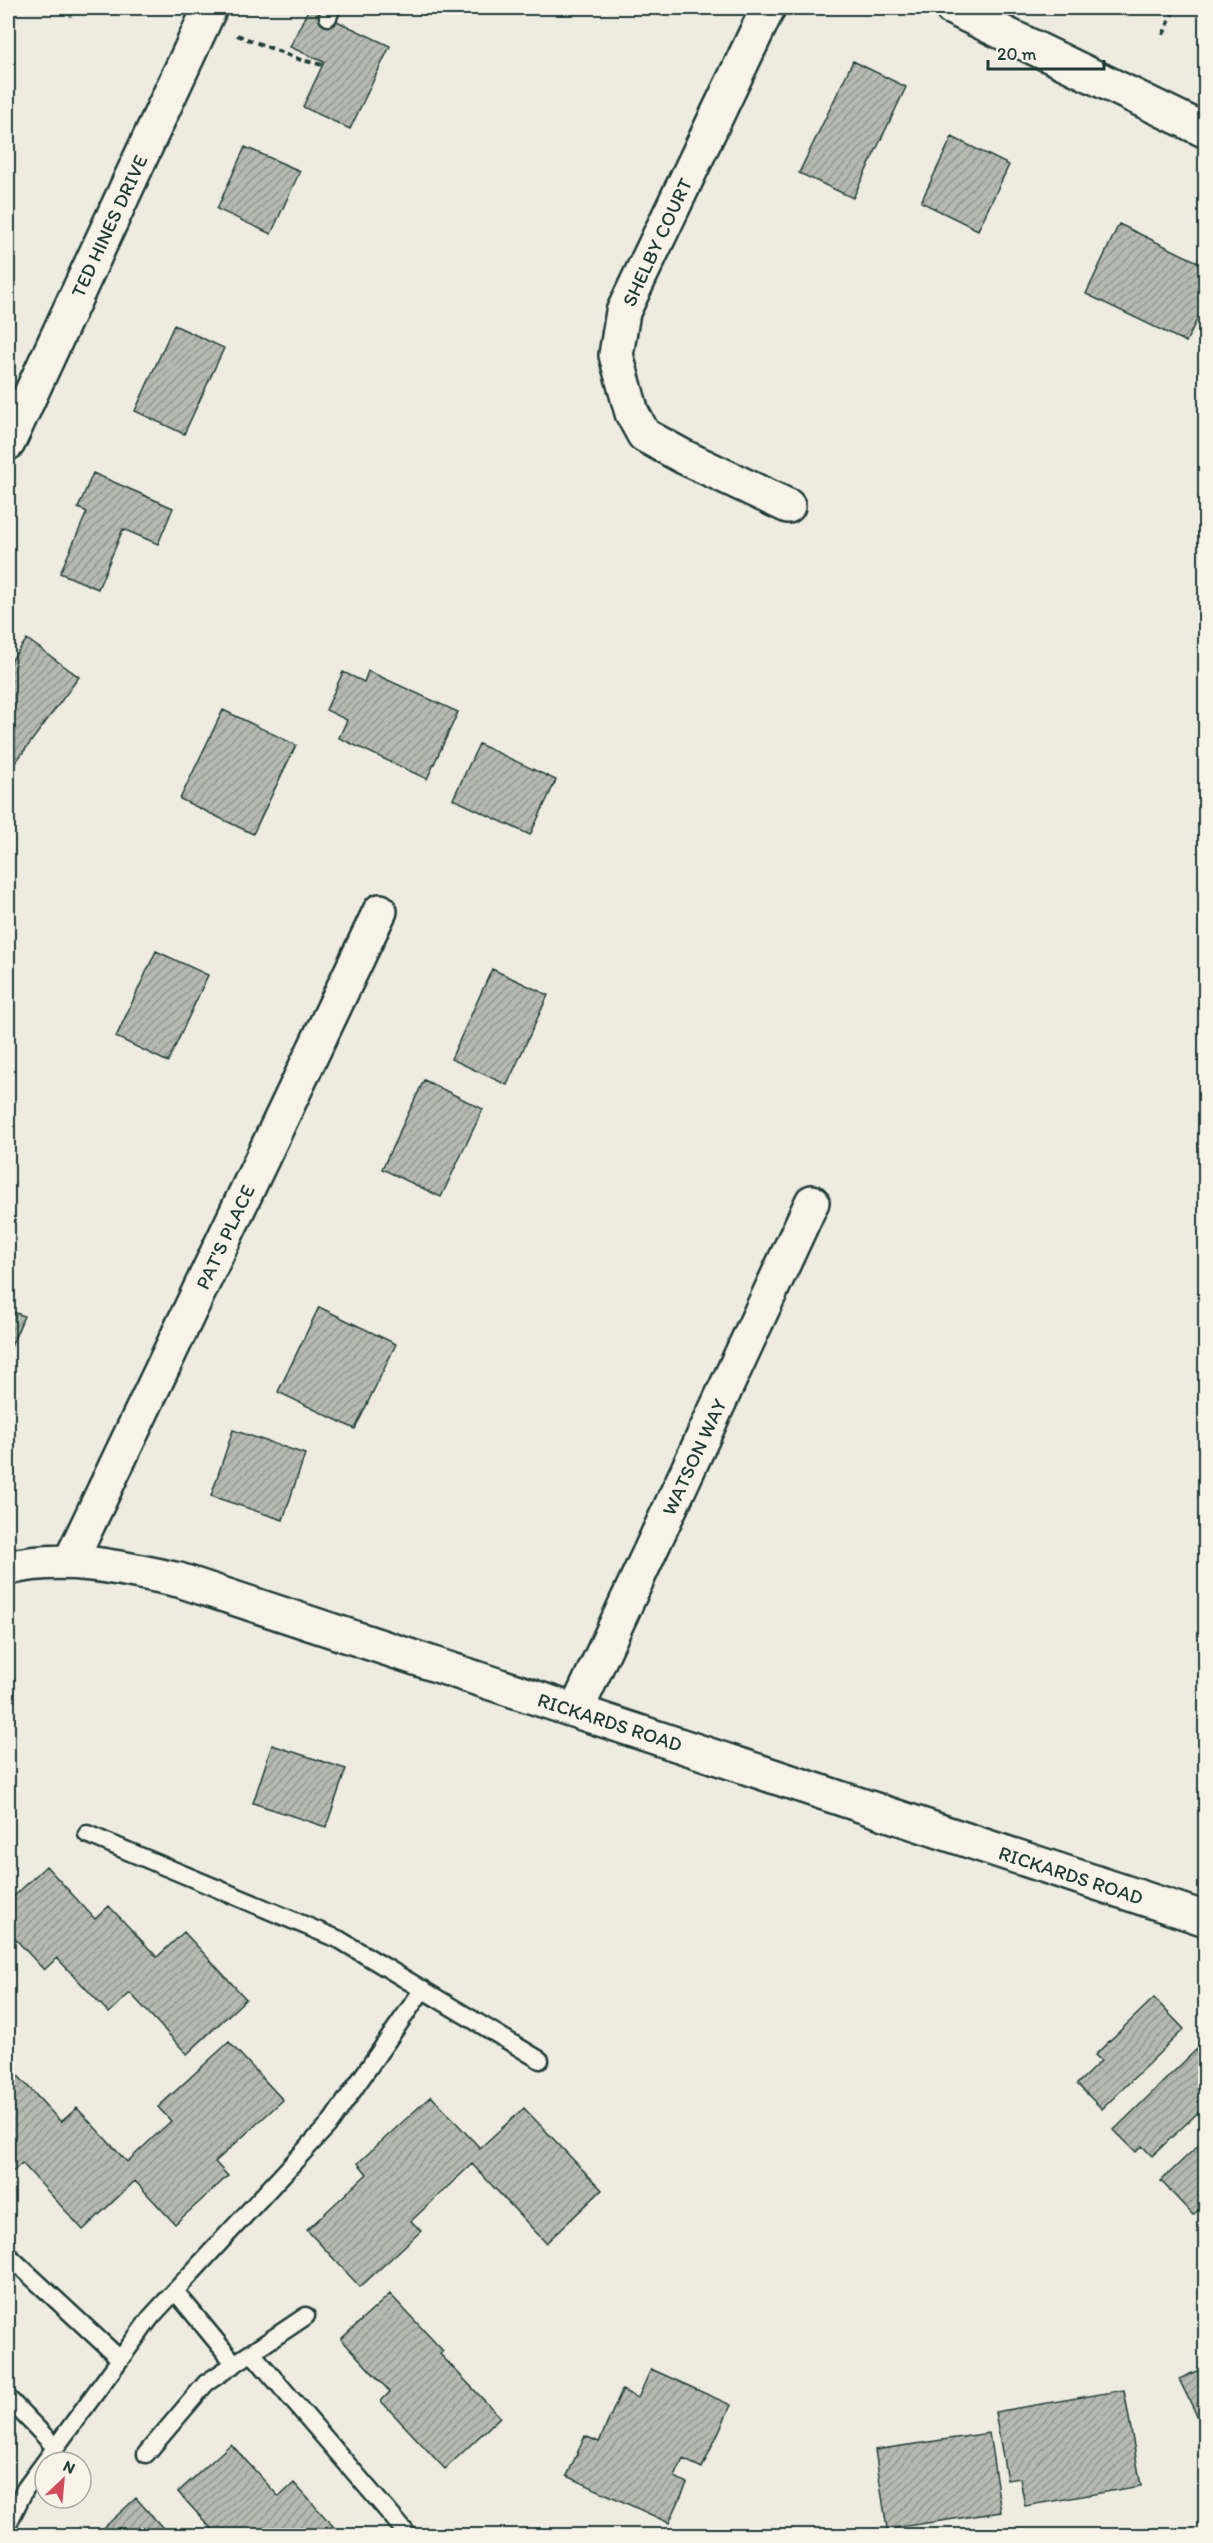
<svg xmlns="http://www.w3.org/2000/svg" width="1213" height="2543" font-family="Itim,sans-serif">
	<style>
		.building { fill: url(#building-hatch); stroke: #1f3d34; stroke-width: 1.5 }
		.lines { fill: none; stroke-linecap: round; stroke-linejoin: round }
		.service-casing { stroke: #1f3d34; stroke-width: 21 }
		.minor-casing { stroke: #1f3d34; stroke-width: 38 }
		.path { stroke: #1f3d34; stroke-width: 4; stroke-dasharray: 6 4.5; stroke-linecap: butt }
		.service { stroke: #f7f3e8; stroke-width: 16 }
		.minor { stroke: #f7f3e8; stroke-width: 33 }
		.labels { text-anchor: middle; stroke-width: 6; stroke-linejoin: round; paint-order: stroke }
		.street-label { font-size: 20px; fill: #1f3d34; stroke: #f7f3e8 }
	</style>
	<defs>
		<pattern id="building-hatch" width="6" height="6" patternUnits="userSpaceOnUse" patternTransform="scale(1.5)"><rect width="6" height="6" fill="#b5bbb0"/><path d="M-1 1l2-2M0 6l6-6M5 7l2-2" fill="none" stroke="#939990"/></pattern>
	</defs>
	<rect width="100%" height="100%" fill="#eeece1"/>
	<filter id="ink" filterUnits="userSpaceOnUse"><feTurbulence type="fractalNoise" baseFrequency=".0167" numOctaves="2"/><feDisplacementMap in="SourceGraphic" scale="12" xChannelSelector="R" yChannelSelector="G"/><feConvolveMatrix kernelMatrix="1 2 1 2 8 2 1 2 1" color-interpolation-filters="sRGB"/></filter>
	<g filter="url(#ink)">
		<path class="building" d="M53,8H75L71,16Z
			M309,8L390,46L350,129L303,107L324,62L290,47Z
			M853,61L906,87L853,198L799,173Z
			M952,137L1009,165L978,230L921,202Z
			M245,147L300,171L271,234L217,209Z
			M1119,224L1206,266V301L1186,342L1086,294Z
			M174,325L224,348L184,434L135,411Z
			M93,473L173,508L158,544L123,529L98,589L60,573L87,512L78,508Z
			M27,639L79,677L10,770L8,768V665Z
			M368,671L458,712L427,779L339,738L347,720L326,710L343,672L364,682Z
			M223,710L296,745L253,834L180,799Z
			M479,744L556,780L530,835L453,799Z
			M156,951L208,975L168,1062L116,1037Z
			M492,969L548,995L507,1085L451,1059Z
			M424,1080L483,1109L441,1197L382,1169Z
			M319,1307L396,1344L355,1429L278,1392Z
			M8,1310L24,1316L8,1354Z
			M233,1430L305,1454L283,1520L211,1496Z
			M272,1745L346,1769L326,1827L253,1803Z
			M46,1866L95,1919L109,1906L157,1957L184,1932L246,1999L187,2054L130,1993L109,2013L57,1958L44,1970L8,1931V1902Z
			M1154,1998L1184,2029L1102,2109L1077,2084L1101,2061L1095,2055Z
			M229,2042L283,2100L215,2162L228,2176L175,2224L135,2181L83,2230L22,2163L9,2175L8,2173V2065L61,2122L77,2108L127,2162L171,2121L158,2107Z
			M1200,2046L1206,2052V2105L1152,2156L1142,2146L1136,2152L1114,2130Z
			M431,2096L480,2148L524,2108L602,2190L546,2243L472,2164L411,2221L421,2231L360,2287L307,2230L367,2174L358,2163Z
			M1206,2138V2203L1193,2215L1161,2181Z
			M390,2294L443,2351L440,2354L500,2417L445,2469L381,2401L390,2392L341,2339Z
			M1206,2367V2434L1179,2379Z
			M651,2369L731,2405L702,2468L683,2459L675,2477L687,2483L669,2523L567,2476L585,2436L599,2442L622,2390L638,2398Z
			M1124,2390L1141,2486L1025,2506L1020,2478L1007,2480L995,2412Z
			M989,2433L1001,2512L887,2529L875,2450Z
			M231,2444L279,2497L294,2483L342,2536H218L178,2492Z
			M136,2498L170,2536H95Z"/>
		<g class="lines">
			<defs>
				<path id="service" d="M328,17L332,8
					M87,1834L340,1940L540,2060
					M8,2255L120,2359
					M175,2291L235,2364
					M252,2353L409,2536
					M8,2398L56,2448
					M146,2454L206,2383L306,2316
					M8,2524L25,2489L151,2317L331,2122L423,1989"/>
				<path id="minor" d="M768,8L623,312L616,355L632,413L644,435L684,457L788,506
					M952,8L1206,131
					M8,443L210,8
					M70,1562L380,911
					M8,1568C65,1554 123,1568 179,1580L1206,1919
					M576,1711L812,1202"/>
			</defs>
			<use href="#service" class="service-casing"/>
			<use href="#minor" class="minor-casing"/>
			<path class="path" d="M1129,8V14
				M237,35L301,60L323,65
				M1163,35L1175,8"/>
			<use href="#service" class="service"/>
			<use href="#minor" class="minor"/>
		</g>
	</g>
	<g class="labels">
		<g class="street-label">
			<text transform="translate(109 226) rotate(-65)" y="7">TED HINES DRIVE</text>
			<text transform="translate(657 242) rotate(-65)" y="7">SHELBY COURT</text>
			<text transform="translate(225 1237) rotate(-65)" y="7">PAT'S PLACE</text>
			<text transform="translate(694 1457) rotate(-65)" y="7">WATSON WAY</text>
			<text transform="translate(610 1722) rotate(18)" y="7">RICKARDS ROAD</text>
			<text transform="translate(1071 1875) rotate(18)" y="7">RICKARDS ROAD</text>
		</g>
	</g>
	<rect width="1213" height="2543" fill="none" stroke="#f7f3e8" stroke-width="30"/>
	<rect x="15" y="15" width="1183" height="2513" fill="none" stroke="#1f3d34" stroke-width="2" filter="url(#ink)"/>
	<g transform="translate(63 2480) rotate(26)"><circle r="28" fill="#f7f3e8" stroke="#a1aaa0" stroke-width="1.5"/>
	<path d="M0-4.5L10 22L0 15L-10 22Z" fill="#d1495b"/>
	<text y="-9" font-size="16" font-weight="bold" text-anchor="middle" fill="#1f3d34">N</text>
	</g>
	<path d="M988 60v9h116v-9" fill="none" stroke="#1f3d34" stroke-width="3"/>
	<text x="997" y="60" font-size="18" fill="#1f3d34" stroke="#f7f3e8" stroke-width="4.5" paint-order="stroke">20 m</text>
</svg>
